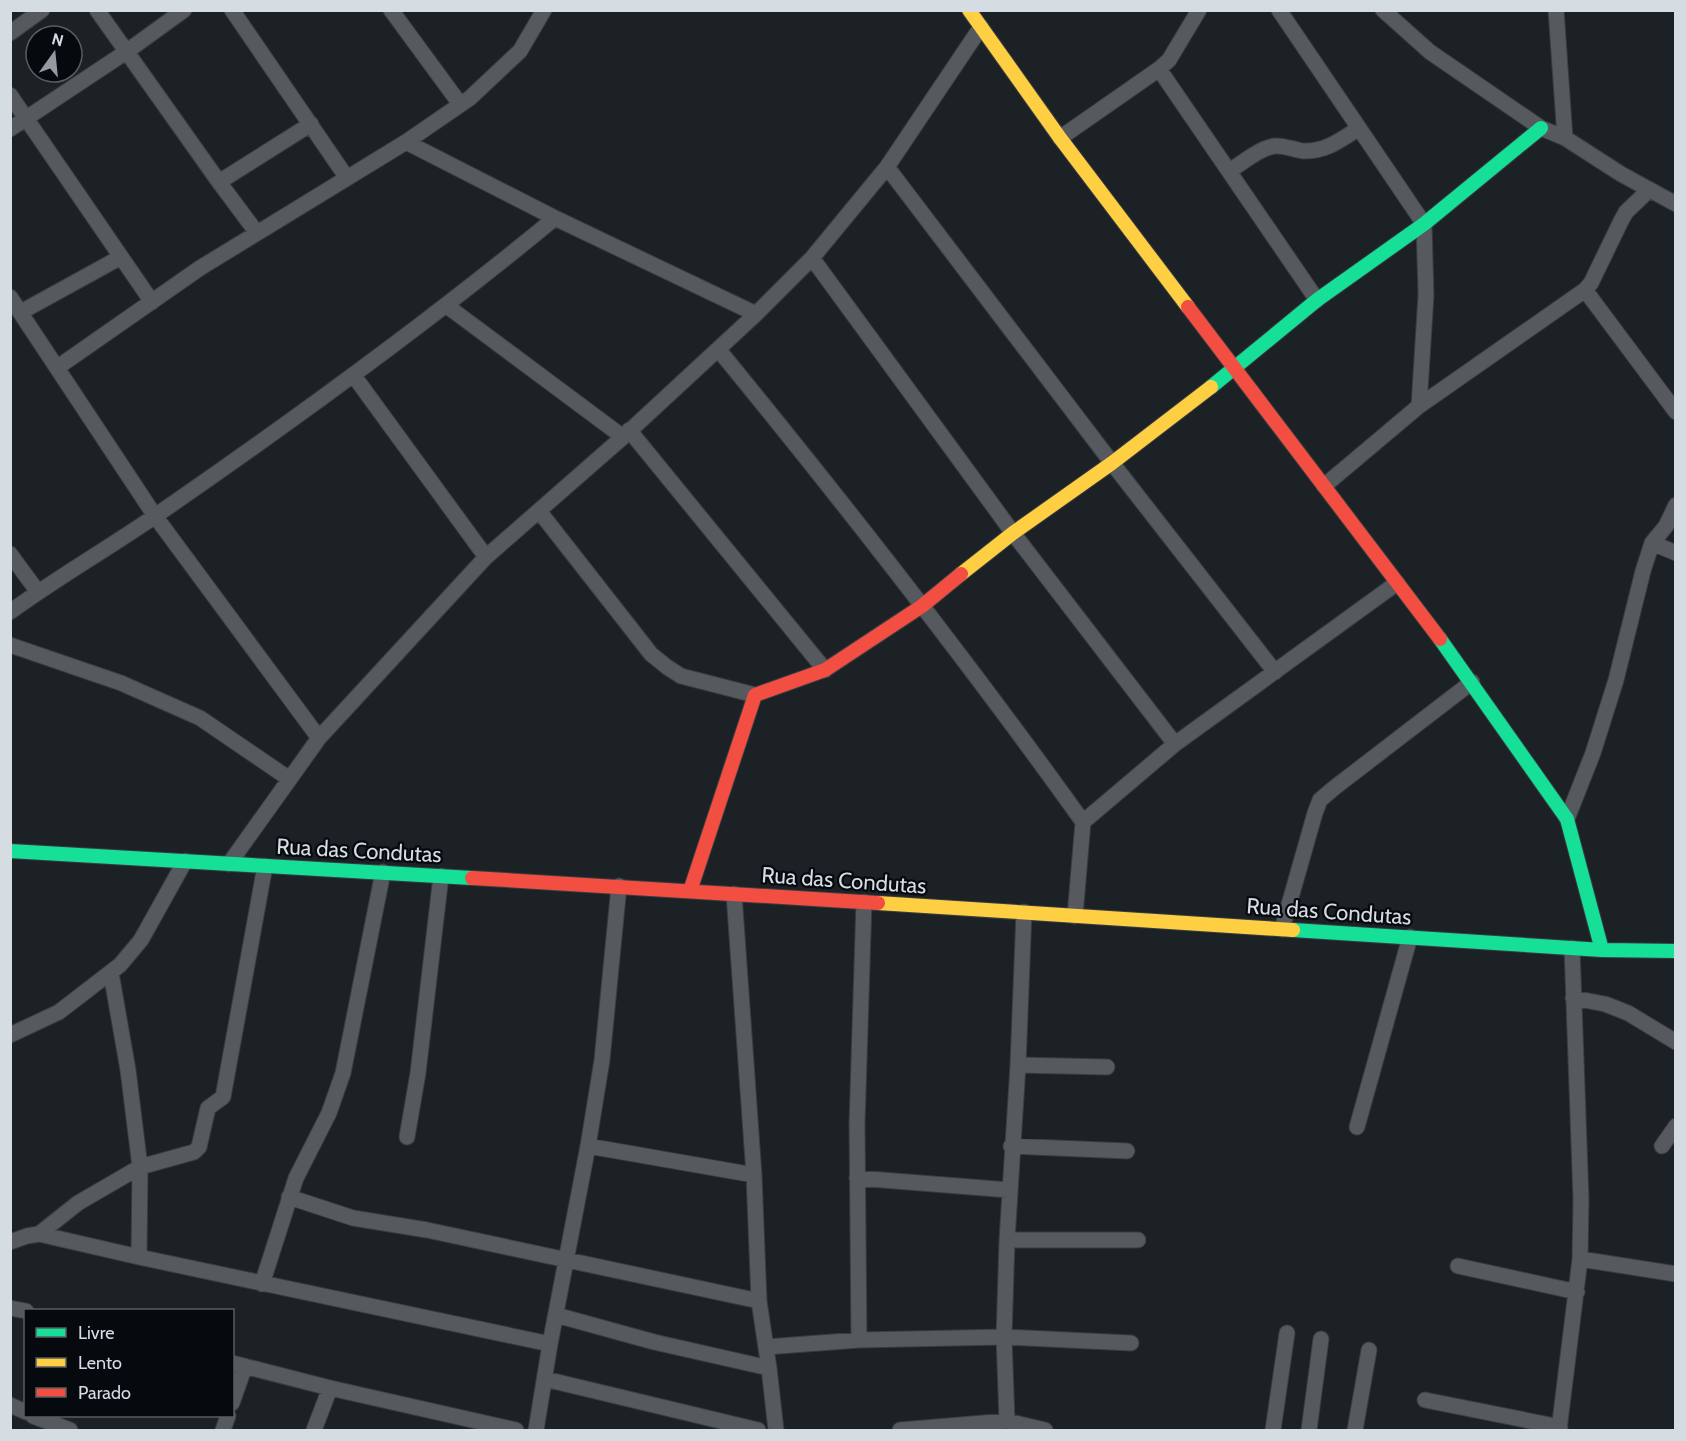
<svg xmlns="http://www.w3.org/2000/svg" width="1686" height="1441" font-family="Cabin,sans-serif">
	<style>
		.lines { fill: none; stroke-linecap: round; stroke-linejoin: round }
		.street-casing { stroke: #383d41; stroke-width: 17 }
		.fast-casing { stroke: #383d41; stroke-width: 16 }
		.slow-casing { stroke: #383d41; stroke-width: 16 }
		.jam-casing { stroke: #383d41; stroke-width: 16 }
		.street { stroke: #565a5e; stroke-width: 15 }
		.fast { stroke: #16e098; stroke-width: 14 }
		.slow { stroke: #ffcf43; stroke-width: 14 }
		.jam { stroke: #f24e42; stroke-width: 14 }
		.labels { text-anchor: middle; stroke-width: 4.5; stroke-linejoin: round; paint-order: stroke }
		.street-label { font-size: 22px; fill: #d5dce2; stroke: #060a0e }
	</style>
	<rect width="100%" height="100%" fill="#1c2126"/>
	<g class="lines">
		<defs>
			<path id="street" d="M97,10L219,182L257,233
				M232,10L347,178
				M391,10L460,104
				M1279,10L1424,224L1426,295L1419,406
				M1383,10L1430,52L1541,128L1565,138L1621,174L1676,204
				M1556,10L1565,138
				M10,33L42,10
				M1159,69L1317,300
				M10,95L152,302
				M10,129L126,52L184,10
				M1060,138L1159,69L1169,60L1199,10
				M406,142L555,218L756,314
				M887,167L1112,463L1275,672
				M1229,171C1243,163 1259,148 1275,146C1284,145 1294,150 1303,151C1325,152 1341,140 1359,128
				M219,182L311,124
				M812,258L1013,533L1175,744
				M1585,290L1676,412
				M10,297L155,516L319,738
				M447,306L623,437
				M21,312L121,257
				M718,349C844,503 967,660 1083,822
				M58,367L200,268L406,142L470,98L520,51L544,10
				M354,376L486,557
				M629,430L825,670
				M1324,486L1419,406L1585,290L1591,283L1621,221L1626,212L1648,191
				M539,511L651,654L667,667L681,676L755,695
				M1652,543L1676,553
				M10,554L38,592
				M10,612C58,577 109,548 158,514C294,420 428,323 555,218
				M10,645L121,683L200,718L288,778
				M1567,819L1593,753L1616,680L1643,571L1652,543L1666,526L1676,505
				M229,864L319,738L486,557L623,437L756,314L812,258L887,167L981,27
				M734,894L754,1175L759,1301L769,1368L776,1430
				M1075,916L1083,822L1175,744L1397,583
				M1282,929L1315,813L1320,800L1334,788L1472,682
				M111,973L128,1070L140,1167L139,1257
				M1573,998L1605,1004L1628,1013L1676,1042
				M10,1035L59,1012L120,965L141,940L185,861
				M1018,1065L1107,1067
				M1357,1127L1410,937
				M407,1137L418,1073L441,876
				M588,1146L754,1175
				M1011,1146L1127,1151
				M1662,1146L1676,1126
				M857,1178L1009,1190
				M289,1197L353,1218L427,1230L759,1301
				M39,1234L78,1203L140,1167L194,1152L199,1147L208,1108L223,1097L265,866
				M1007,1240H1138
				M10,1242L27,1236L39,1234L139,1257L550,1344
				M1580,1259L1676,1274
				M1458,1266L1577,1292
				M262,1284L296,1178L329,1113L343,1073L383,872
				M10,1308L26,1311
				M556,1315L654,1342L769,1368
				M859,1340L857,1124L864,902
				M766,1347L859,1340L1004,1337L1131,1343
				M232,1363L330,1388L516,1430
				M545,1379L758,1430
				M1425,1400L1560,1427
				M232,1403L245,1366
				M10,1405L26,1412
				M33,1416L70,1430
				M1007,1421L1004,1337L1007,1240L1018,1065L1024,912
				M223,1430L228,1416
				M314,1430L330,1388
				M536,1430L550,1344L588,1146L602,1060L619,886
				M900,1430L1007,1421L1045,1430
				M1273,1430L1287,1333
				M1309,1430L1321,1339
				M1355,1430L1369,1350
				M1559,1430L1580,1259L1581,1199L1572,948"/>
			<path id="fast" d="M1211,387L1317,300L1424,224L1541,128
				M1440,639L1567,819L1602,950
				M10,851L472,878
				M1293,930L1602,950L1676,951"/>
			<path id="slow" d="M969,10L1060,138L1188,307
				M961,574L1013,533L1112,463L1211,387
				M878,903L1293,930"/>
			<path id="jam" d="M1188,307L1440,639
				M472,878L878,903
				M690,891L755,695L825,670L922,606L961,574"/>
		</defs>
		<use href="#street" class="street-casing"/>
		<use href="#fast" class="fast-casing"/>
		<use href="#slow" class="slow-casing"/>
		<use href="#jam" class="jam-casing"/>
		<use href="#street" class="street"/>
		<use href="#fast" class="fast"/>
		<use href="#slow" class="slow"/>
		<use href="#jam" class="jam"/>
	</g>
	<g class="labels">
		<g class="street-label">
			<text transform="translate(359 850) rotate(3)" y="8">Rua das Condutas</text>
			<text transform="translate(844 880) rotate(4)" y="8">Rua das Condutas</text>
			<text transform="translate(1329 911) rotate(4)" y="8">Rua das Condutas</text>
		</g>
	</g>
	<rect width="1686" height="1441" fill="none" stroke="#d5dce2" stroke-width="24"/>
	<rect x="24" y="1309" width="210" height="108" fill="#060a0e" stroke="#595e63" stroke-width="1.5"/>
	<rect x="36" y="1328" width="30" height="9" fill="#16e098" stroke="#595e63" stroke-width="1.5"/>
	<text x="78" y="1339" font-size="18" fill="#d5dce2">Livre</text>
	<rect x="36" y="1358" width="30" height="9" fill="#ffcf43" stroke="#595e63" stroke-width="1.5"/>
	<text x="78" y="1369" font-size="18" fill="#d5dce2">Lento</text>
	<rect x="36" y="1388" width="30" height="9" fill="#f24e42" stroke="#595e63" stroke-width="1.5"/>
	<text x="78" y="1399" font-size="18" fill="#d5dce2">Parado</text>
	<g transform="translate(54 54) rotate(15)"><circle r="28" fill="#060a0e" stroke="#595e63" stroke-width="1.5"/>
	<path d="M0-4.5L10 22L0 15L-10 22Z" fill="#949ba0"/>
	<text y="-9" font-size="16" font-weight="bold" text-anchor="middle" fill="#d5dce2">N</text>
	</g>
</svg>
